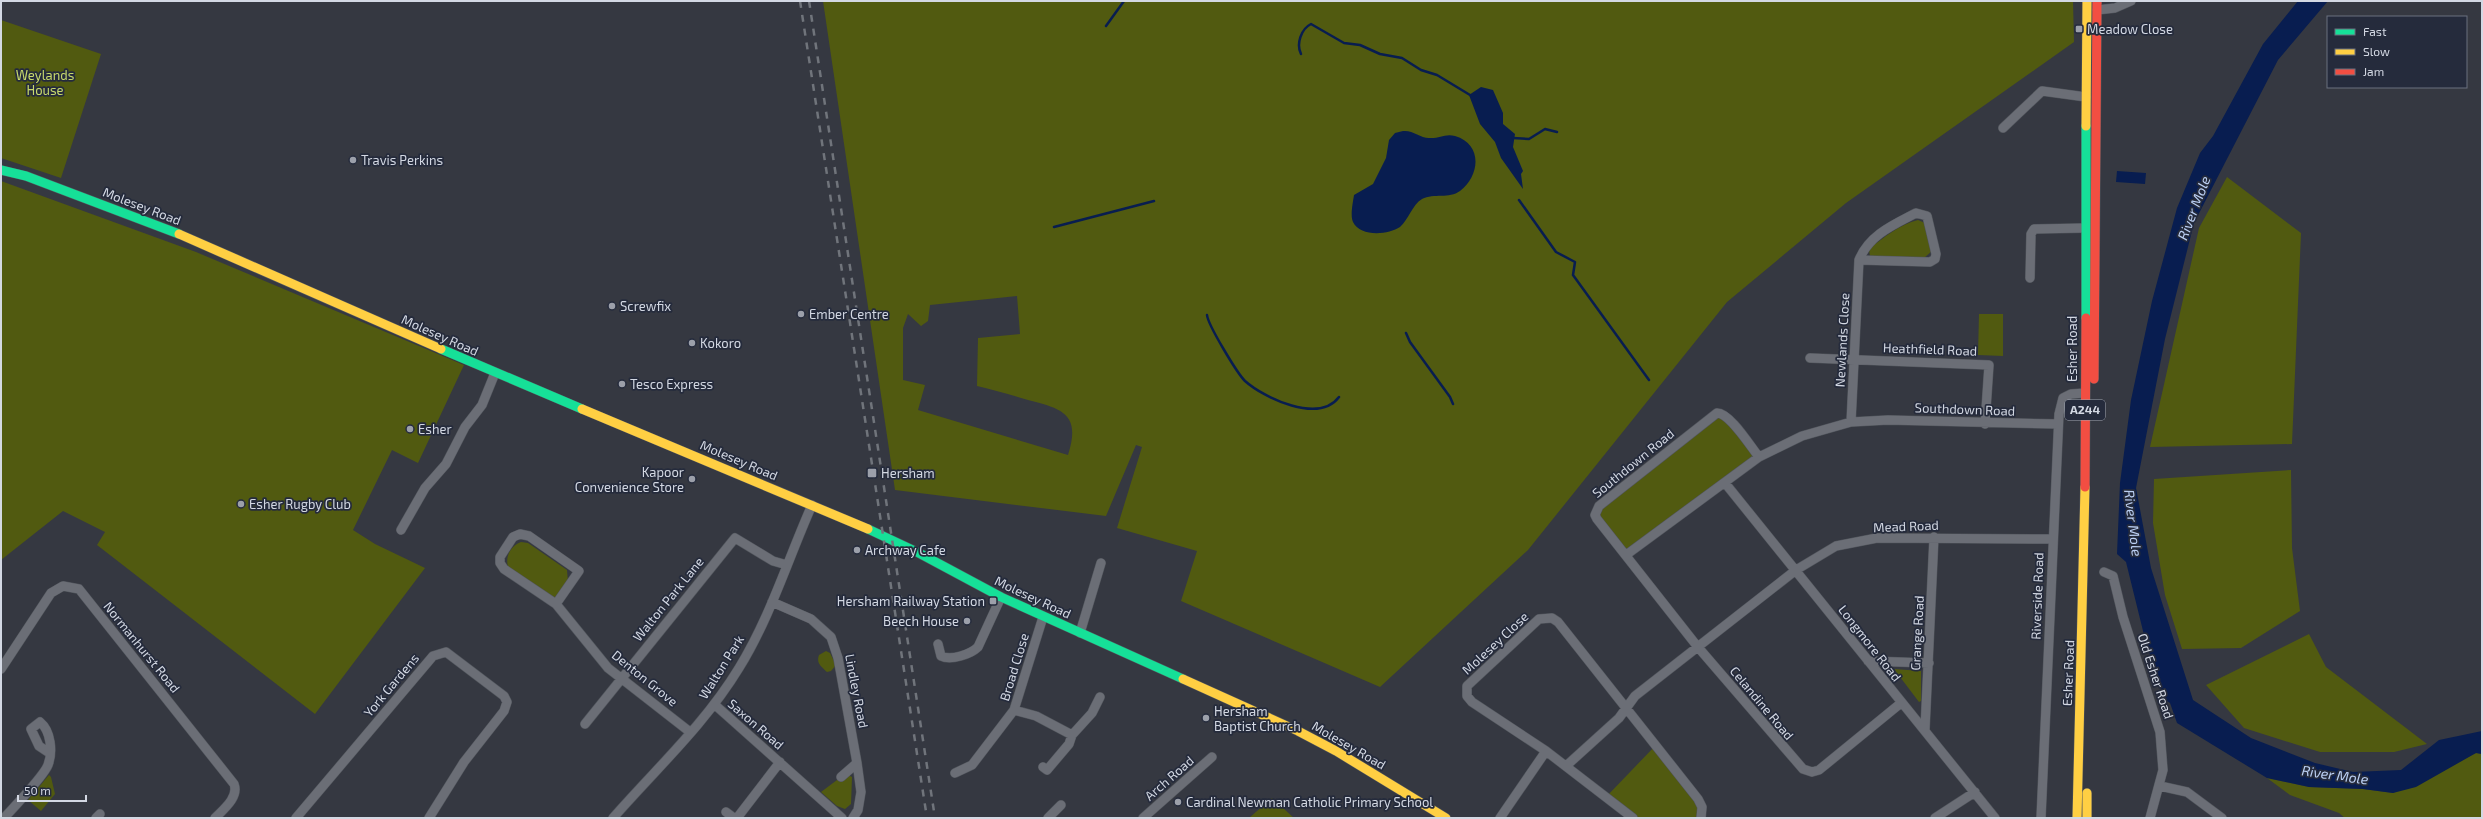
<svg xmlns="http://www.w3.org/2000/svg" width="2483" height="819" font-family="'Exo 2',sans-serif">
	<style>
		.green { fill: #515a10; fill-rule: evenodd }
		.water { fill: #081d50 }
		.lines { fill: none; stroke-linecap: round; stroke-linejoin: round }
		.stream { stroke: #081d50; stroke-width: 2.5 }
		.street-casing { stroke: #51555c; stroke-width: 10 }
		.fast-casing { stroke: #51555c; stroke-width: 10 }
		.slow-casing { stroke: #51555c; stroke-width: 10 }
		.jam-casing { stroke: #51555c; stroke-width: 10 }
		.street { stroke: #6b6e76; stroke-width: 9 }
		.fast { stroke: #16e098; stroke-width: 9 }
		.slow { stroke: #ffcf43; stroke-width: 9 }
		.jam { stroke: #f24e42; stroke-width: 9 }
		.rail { stroke: #70747b; stroke-width: 2.5; stroke-dasharray: 7 7; stroke-linecap: butt }
		.poi-dot { fill: #9ca0aa; stroke: #252b3c; stroke-width: 1.5 }
		.labels { text-anchor: middle; stroke-width: 3.5; stroke-linejoin: round; paint-order: stroke }
		.shield { fill: #252b3c; stroke: #9fa4b1; stroke-width: 1 }
		.shield-label { font-size: 12px; font-weight: bold; fill: #d3d8e3 }
		.poi-label { font-size: 13px; fill: #d3d8e3; stroke: #252b3c; text-anchor: start }
		.park-label { font-size: 13px; fill: #c8da6c; stroke: #252b3c }
		.street-label { font-size: 13px; fill: #d3d8e3; stroke: #252b3c }
		.water-label { font-size: 14px; font-style: italic; fill: #bcd0f4; stroke: #252b3c }
	</style>
	<rect width="100%" height="100%" fill="#353841"/>
	<path class="green" d="M823,1H2073L2074,42L1846,203L1727,302L1528,550L1380,687L1181,601L1197,551L1117,528L1142,447L1136,445L1106,516L895,490ZM1017,296L1020,334L978,338L977,386C994,390 1011,395 1028,400C1063,409 1081,414 1068,455L918,410L925,385L903,380V328L908,314L921,326L928,321L930,305Z
		M1,20L101,54L61,178L1,158Z
		M2227,177L2301,233L2292,444L2150,447L2199,228Z
		M1,181L196,252L464,365L418,463L392,450L353,530L375,544L425,568L315,714L97,545L105,532L63,511L1,560Z
		M1918,220L1925,223L1932,251L1924,258L1870,257L1869,249C1883,238 1900,224 1918,220Z
		M1979,314H2003V356L1978,355Z
		M1721,413L1759,457L1626,555L1596,510Z
		M2291,470L2292,548L2300,611L2241,648L2182,649L2165,595L2153,523L2154,479Z
		M521,542L528,543L567,570L568,582L555,598L509,569C504,558 510,546 521,542Z
		M2309,634L2326,667L2427,744L2394,752H2320L2244,728L2206,685Z
		M826,651L830,653L836,665L831,671L827,672C821,666 816,663 819,655Z
		M1894,669L1921,671V701L1919,702Z
		M1656,745L1693,792L1701,818H1633L1606,797Z
		M2476,753L2482,754V818H2345L2339,813L2290,795L2267,778L2309,787L2363,789L2393,793Z
		M49,775L51,777L55,794L41,811L28,800Z
		M848,775L852,777L851,804L845,809L837,806L821,792L841,777Z
		M1272,798L1294,818H1249Z"/>
	<path class="water" d="M2298,1H2328L2278,60L2194,223L2165,339L2136,488L2151,568L2193,700L2251,738L2315,763L2353,772L2401,770L2439,740L2482,731V754L2476,753L2416,787L2393,793L2363,789L2309,787L2267,778L2177,723L2170,703L2164,699L2145,639L2126,562L2117,554L2120,483L2131,400L2152,301L2177,208L2200,153L2213,136L2263,44Z
		M1481,87L1493,90L1503,113V124L1515,134L1513,147L1523,171L1521,174L1523,189L1501,158L1495,142L1480,124L1469,95Z
		M1403,131C1413,130 1420,138 1429,138C1439,139 1445,133 1455,136C1483,144 1480,176 1460,191C1449,199 1434,193 1422,199C1412,205 1409,219 1400,227C1388,235 1360,237 1353,222C1350,216 1353,202 1354,195L1373,184L1386,158L1389,140L1395,133Z
		M2117,171L2146,173L2145,184L2116,182Z"/>
	<g class="lines">
		<path class="stream" d="M1106,26L1124,1
			M1301,54C1296,44 1301,29 1311,24L1344,43L1360,45L1380,54L1402,58L1421,70L1437,75L1470,95
			M1513,138L1529,139L1545,129L1557,132
			M1519,200L1556,252L1575,262L1573,275L1649,380
			M1054,227L1154,201
			M1207,315C1208,325 1237,373 1245,381C1264,398 1319,424 1339,397
			M1406,333L1410,342L1450,397L1453,404"/>
		<defs>
			<path id="street" d="M2097,10L2115,8L2131,1
				M2003,128L2042,91L2086,97
				M2030,278L2031,234L2034,229L2085,228
				M1810,358L1989,365L1985,424
				M1851,422L1859,260C1869,235 1893,225 1916,213L1927,216L1936,254L1935,259L1930,262L1859,260
				M1759,457C1750,446 1730,413 1717,413L1599,506L1595,515L1597,519L1697,646L1803,769L1812,772L1819,770L1901,703
				M1725,483L1995,818
				M401,530L425,488L446,464L465,427L482,405L495,373
				M1626,555L1759,457L1802,436L1851,422L1888,420L2058,424
				M2104,572L2113,576L2123,617L2160,732L2163,770L2150,818
				M772,602L811,619L831,637L838,658L857,763L861,792L858,810L853,818
				M556,604L579,571L529,536L520,534L513,537L500,557V563L504,569L556,604L608,668L690,732
				M1080,633L1101,563
				M938,644L941,656C951,661 971,654 978,647L1001,597
				M1868,661L1929,663
				M1,669L51,593L63,586L79,589L234,784C239,797 224,809 215,818
				M714,704L842,818
				M1014,710L1036,716L1072,735L1069,744L1047,770L1043,767
				M585,724L735,538L773,561L787,565
				M1925,729L1934,537
				M1072,735L1092,713L1100,697
				M1566,766L1619,718L1635,696L1796,570L1836,546L1877,538L2052,539
				M955,773L972,765L1014,710L1043,617
				M841,777L857,763
				M2160,786L2187,792L2222,818
				M726,812L734,818
				M4,818C13,808 44,776 48,765C53,752 51,731 40,722L31,729L39,746L48,752
				M96,818L100,814
				M296,818L433,656L446,652L504,696L507,702L504,711L464,762L429,818
				M613,818C656,769 705,724 739,668C770,618 788,559 812,505
				M737,818L780,762
				M1048,818L1061,805
				M1143,818L1212,757
				M1500,818L1546,751
				M1633,818L1546,751L1472,702L1467,696V686L1539,619L1552,618L1558,622L1698,799L1702,807L1701,818
				M1935,818L1975,792
				M2041,818L2059,414L2063,398L2071,394L2085,393"/>
			<path id="fast" d="M1,170L26,176L179,234
				M2086,318V126
				M441,349L582,409
				M868,529L917,552L1001,597L1183,679"/>
			<path id="slow" d="M2086,126L2087,1
				M179,234L441,349
				M582,409L868,529
				M1183,679L1298,731L1336,751L1446,818
				M2087,793V818
				M2077,818L2085,487"/>
			<path id="jam" d="M2094,379L2097,1
				M2085,487L2086,318"/>
		</defs>
		<use href="#street" class="street-casing"/>
		<use href="#fast" class="fast-casing"/>
		<use href="#slow" class="slow-casing"/>
		<use href="#jam" class="jam-casing"/>
		<use href="#street" class="street"/>
		<use href="#fast" class="fast"/>
		<use href="#slow" class="slow"/>
		<use href="#jam" class="jam"/>
		<path class="rail" d="M800,1L927,818
			M809,1L935,818"/>
	</g>
	<g class="poi-dot">
		<rect x="2075" y="25" width="8" height="8" rx="2"/>
		<circle cx="353" cy="160" r="4"/>
		<circle cx="612" cy="306" r="4"/>
		<circle cx="801" cy="314" r="4"/>
		<circle cx="692" cy="343" r="4"/>
		<circle cx="622" cy="384" r="4"/>
		<circle cx="410" cy="429" r="4"/>
		<rect x="867" y="468" width="10" height="10" rx="2"/>
		<circle cx="692" cy="479" r="4"/>
		<circle cx="241" cy="504" r="4"/>
		<circle cx="857" cy="550" r="4"/>
		<rect x="989" y="597" width="8" height="8" rx="2"/>
		<circle cx="967" cy="621" r="4"/>
		<circle cx="1206" cy="718" r="4"/>
		<circle cx="1178" cy="802" r="4"/>
	</g>
	<g class="labels">
		<rect class="shield" x="2065" y="400" width="40" height="20" rx="3"/>
		<g class="shield-label">
			<text x="2085" y="414">A244</text>
		</g>
		<g class="poi-label">
			<text x="2087" y="34">Meadow Close</text>
			<text x="361" y="165">Travis Perkins</text>
			<text x="620" y="311">Screwfix</text>
			<text x="809" y="319">Ember Centre</text>
			<text x="700" y="348">Kokoro</text>
			<text x="630" y="389">Tesco Express</text>
			<text x="418" y="434">Esher</text>
			<text x="684" y="477" text-anchor="end">Kapoor<tspan x="684" dy="15">Convenience Store</tspan></text>
			<text x="881" y="478">Hersham</text>
			<text x="249" y="509">Esher Rugby Club</text>
			<text x="865" y="555">Archway Cafe</text>
			<text x="985" y="606" text-anchor="end">Hersham Railway Station</text>
			<text x="959" y="626" text-anchor="end">Beech House</text>
			<text x="1214" y="716">Hersham<tspan x="1214" dy="15">Baptist Church</tspan></text>
			<text x="1186" y="807">Cardinal Newman Catholic Primary School</text>
		</g>
		<g class="park-label">
			<text x="45" y="80">Weylands<tspan x="45" dy="15">House</tspan></text>
		</g>
		<g class="street-label">
			<text transform="translate(142 206) rotate(21)" y="5">Molesey Road</text>
			<text transform="translate(440 335) rotate(24)" y="5">Molesey Road</text>
			<text transform="translate(1842 340) rotate(-87)" y="5">Newlands Close</text>
			<text transform="translate(1930 349) rotate(2)" y="5">Heathfield Road</text>
			<text transform="translate(2072 349) rotate(-90)" y="5">Esher Road</text>
			<text transform="translate(1965 409) rotate(2)" y="5">Southdown Road</text>
			<text transform="translate(739 460) rotate(23)" y="5">Molesey Road</text>
			<text transform="translate(1633 463) rotate(-39)" y="5">Southdown Road</text>
			<text transform="translate(1906 526) rotate(-2)" y="5">Mead Road</text>
			<text transform="translate(2037 596) rotate(-88)" y="5">Riverside Road</text>
			<text transform="translate(1033 597) rotate(25)" y="5">Molesey Road</text>
			<text transform="translate(668 599) rotate(-51)" y="5">Walton Park Lane</text>
			<text transform="translate(1917 633) rotate(-87)" y="5">Grange Road</text>
			<text transform="translate(1495 643) rotate(-43)" y="5">Molesey Close</text>
			<text transform="translate(1870 643) rotate(52)" y="5">Longmore Road</text>
			<text transform="translate(142 647) rotate(51)" y="5">Normanhurst Road</text>
			<text transform="translate(721 667) rotate(-58)" y="5">Walton Park</text>
			<text transform="translate(1014 667) rotate(-73)" y="5">Broad Close</text>
			<text transform="translate(2068 673) rotate(-88)" y="5">Esher Road</text>
			<text transform="translate(2156 676) rotate(72)" y="5">Old Esher Road</text>
			<text transform="translate(645 678) rotate(39)" y="5">Denton Grove</text>
			<text transform="translate(391 685) rotate(-50)" y="5">York Gardens</text>
			<text transform="translate(857 691) rotate(79)" y="5">Lindley Road</text>
			<text transform="translate(1762 703) rotate(50)" y="5">Celandine Road</text>
			<text transform="translate(756 724) rotate(41)" y="5">Saxon Road</text>
			<text transform="translate(1349 745) rotate(30)" y="5">Molesey Road</text>
			<text transform="translate(1169 778) rotate(-41)" y="5">Arch Road</text>
		</g>
		<g class="water-label">
			<text transform="translate(2194 208) rotate(-69)" y="5">River Mole</text>
			<text transform="translate(2133 523) rotate(83)" y="5">River Mole</text>
			<text transform="translate(2335 775) rotate(8)" y="5">River Mole</text>
		</g>
	</g>
	<rect width="2483" height="819" fill="none" stroke="#d3d8e3" stroke-width="4"/>
	<rect x="2327" y="16" width="140" height="72" fill="#252b3c" stroke="#6b707f"/>
	<rect x="2335" y="29" width="20" height="6" fill="#16e098" stroke="#6b707f"/>
	<text x="2363" y="36" font-size="12" fill="#d3d8e3">Fast</text>
	<rect x="2335" y="49" width="20" height="6" fill="#ffcf43" stroke="#6b707f"/>
	<text x="2363" y="56" font-size="12" fill="#d3d8e3">Slow</text>
	<rect x="2335" y="69" width="20" height="6" fill="#f24e42" stroke="#6b707f"/>
	<text x="2363" y="76" font-size="12" fill="#d3d8e3">Jam</text>
	<path d="M18 795v6h68v-6" fill="none" stroke="#d3d8e3" stroke-width="2"/>
	<text x="24" y="795" font-size="12" fill="#d3d8e3" stroke="#252b3c" stroke-width="3" paint-order="stroke">50 m</text>
</svg>
